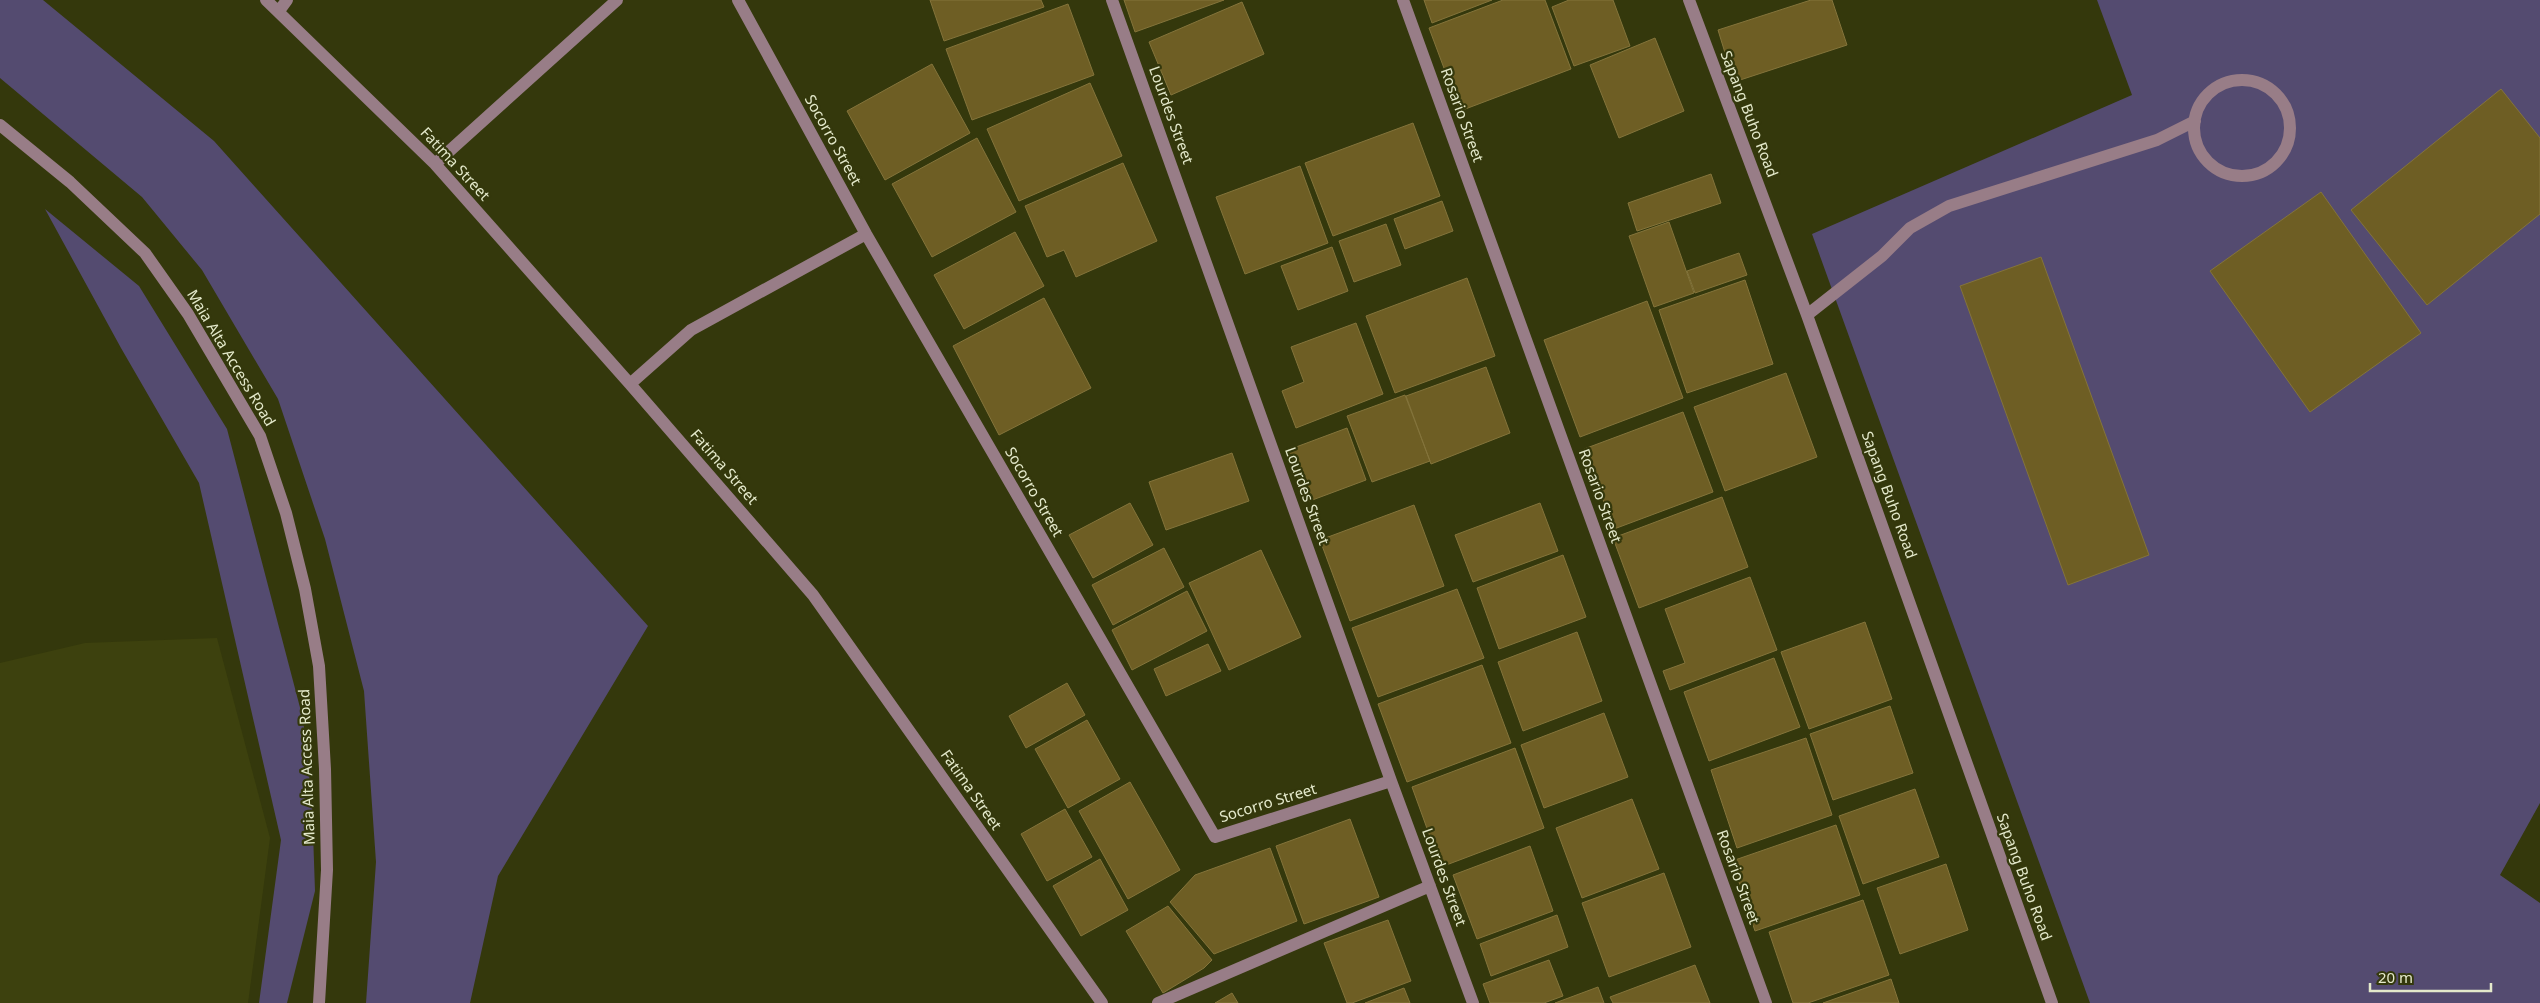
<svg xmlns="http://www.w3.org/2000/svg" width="2540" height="1003" font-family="'Noto Sans',sans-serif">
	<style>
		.built { fill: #3d410e }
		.green { fill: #544b70 }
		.building { fill: #6e5e24; stroke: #84743b }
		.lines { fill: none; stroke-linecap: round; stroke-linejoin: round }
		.minor { stroke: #987d87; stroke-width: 12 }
		.labels { text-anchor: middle; stroke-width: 4.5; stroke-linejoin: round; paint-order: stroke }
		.street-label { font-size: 15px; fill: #e4e9cb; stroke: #34380c }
	</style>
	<rect width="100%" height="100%" fill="#34380c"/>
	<path class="built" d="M217,638L270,838L248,1003H0V663L85,643Z"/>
	<path class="green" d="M0,0H43L214,141L648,626L498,876L470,1003H366L376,862L364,691L325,539L278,399L202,270L142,197L0,78Z
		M2097,0H2540V803L2500,875L2540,903V1003H2090L1812,234L2132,95Z
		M45,209L139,286L227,429L303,719L312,803L315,891L287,1003H259L281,840L199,483L121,348Z"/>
	<path class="building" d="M930,0H1041L1044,7L944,41Z
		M1124,0H1224L1135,32Z
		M1424,0H1492L1432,23Z
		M1503,0H1545L1571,69L1460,111L1429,28Z
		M1569,0H1613L1630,46L1574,66L1552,7Z
		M1811,0H1832L1847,45L1734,82L1718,30Z
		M1242,2L1264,54L1171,95L1149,42Z
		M1068,4L1094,75L972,120L946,49Z
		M1655,38L1684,111L1619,138L1590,65Z
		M932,64L970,133L885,180L847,111Z
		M1090,83L1122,156L1019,201L987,129Z
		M2501,89L2540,138V214L2427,305L2351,210Z
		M1413,123L1440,196L1333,236L1305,163Z
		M977,138L1016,212L932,257L892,184Z
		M1123,163L1157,241L1076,277L1064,250L1047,257L1025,206Z
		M1300,166L1328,243L1245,274L1216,197Z
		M1711,174L1721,203L1637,231L1628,203Z
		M2321,192L2421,333L2310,412L2210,271Z
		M1442,201L1453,231L1405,249L1394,219Z
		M1669,222L1694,293L1654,307L1629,236Z
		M1386,224L1401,265L1354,282L1339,241Z
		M1015,232L1044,286L964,329L934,275Z
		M1332,247L1348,291L1298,310L1281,266Z
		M1739,253L1747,275L1695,293L1687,271Z
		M2041,257L2149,555L2068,585L1960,286Z
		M1467,278L1495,356L1395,393L1366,316Z
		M1745,280L1773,364L1687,393L1659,310Z
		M1044,298L1091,388L999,435L953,346Z
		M1647,301L1683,398L1580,437L1544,340Z
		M1356,323L1383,394L1296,428L1282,391L1304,382L1291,347Z
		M1486,367L1510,433L1431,464L1406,396Z
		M1786,373L1817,457L1725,491L1694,407Z
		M1405,395L1430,461L1372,482L1347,416Z
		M1683,412L1713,492L1614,529L1584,449Z
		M1347,428L1366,480L1307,502L1288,450Z
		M1232,453L1249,501L1166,530L1149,482Z
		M1722,497L1748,567L1639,608L1613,538Z
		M1130,503L1153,545L1093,578L1069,535Z
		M1540,503L1558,551L1473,582L1455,535Z
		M1414,505L1444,586L1350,621L1320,540Z
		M1164,548L1184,587L1113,625L1092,585Z
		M1261,550L1301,637L1229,670L1189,583Z
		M1563,555L1586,617L1499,649L1477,588Z
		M1750,577L1777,650L1670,690L1663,671L1685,663L1665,609Z
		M1457,589L1484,658L1378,697L1352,628Z
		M1187,591L1207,631L1132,670L1112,630Z
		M1865,622L1892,699L1809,729L1781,652Z
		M1577,632L1602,701L1523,731L1498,662Z
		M1208,644L1221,671L1166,696L1154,669Z
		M1774,658L1800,727L1709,761L1684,692Z
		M1482,665L1511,743L1407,782L1378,704Z
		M1067,683L1085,715L1026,748L1009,716Z
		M1890,706L1913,773L1833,800L1810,734Z
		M1604,713L1628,777L1544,808L1521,745Z
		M1087,720L1120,779L1068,808L1035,749Z
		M1806,738L1832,815L1737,848L1711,770Z
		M1515,748L1544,828L1441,867L1412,787Z
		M1130,782L1180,870L1128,899L1079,811Z
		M1915,789L1939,857L1863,884L1839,816Z
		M1632,799L1659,869L1582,898L1556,828Z
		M1065,809L1092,857L1047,881L1021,834Z
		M1350,819L1379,897L1304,924L1276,846Z
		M1836,825L1860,895L1755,931L1732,861Z
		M1530,846L1553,911L1477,939L1453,875Z
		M1270,848L1297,921L1214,954L1170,902L1195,875Z
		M1100,859L1128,910L1081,936L1053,886Z
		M1946,864L1968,930L1900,954L1877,888Z
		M1664,873L1691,947L1609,977L1582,903Z
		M1863,900L1889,975L1808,1003H1793L1769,932Z
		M1168,906L1212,960L1204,968L1163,993L1126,931Z
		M1557,915L1568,947L1491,976L1480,944Z
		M1388,920L1411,981L1352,1003H1347L1324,943Z
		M1549,960L1563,996L1544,1003H1490L1483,984Z
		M1695,965L1710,1003H1613L1610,997Z
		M1891,979L1899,1003H1823Z
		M1598,987L1604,1003H1555Z
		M1404,988L1410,1003H1365Z
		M1232,993L1238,1003H1215Z"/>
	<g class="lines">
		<path class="minor" d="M266,0L435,164L630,384L813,595L1102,1003
			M738,0L866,234L1215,837L1391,781
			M1112,0L1391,781L1473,1003
			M1403,0L1766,1003
			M1689,0L1807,315L2052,1003
			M279,11L287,0
			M2194 128a48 48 0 1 1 96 0a48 48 0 1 1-96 0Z
			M0,125L70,182L145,253L188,314L260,436L286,513L305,589L319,666L325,769L327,870L319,1003
			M435,164L617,0
			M1807,315L1882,256L1910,228L1949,206L2157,140L2195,121
			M630,384L691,330L866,234
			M1158,1003L1430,886"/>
	</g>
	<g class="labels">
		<g class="street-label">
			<text transform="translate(1749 114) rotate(69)" y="5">Sapang Buho Road</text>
			<text transform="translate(1171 115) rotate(70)" y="5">Lourdes Street</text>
			<text transform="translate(1462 115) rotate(70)" y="5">Rosario Street</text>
			<text transform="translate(833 140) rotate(61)" y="5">Socorro Street</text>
			<text transform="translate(455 164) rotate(47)" y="5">Fatima Street</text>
			<text transform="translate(231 358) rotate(59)" y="5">Maia Alta Access Road</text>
			<text transform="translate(724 467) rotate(49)" y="5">Fatima Street</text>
			<text transform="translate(1034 492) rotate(60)" y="5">Socorro Street</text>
			<text transform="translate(1889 495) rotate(70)" y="5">Sapang Buho Road</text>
			<text transform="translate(1307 496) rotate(70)" y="5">Lourdes Street</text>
			<text transform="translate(1600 496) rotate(70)" y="5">Rosario Street</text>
			<text transform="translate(307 767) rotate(-92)" y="5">Maia Alta Access Road</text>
			<text transform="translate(971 790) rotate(55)" y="5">Fatima Street</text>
			<text transform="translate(1268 803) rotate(-17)" y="5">Socorro Street</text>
			<text transform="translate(1444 877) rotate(70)" y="5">Lourdes Street</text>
			<text transform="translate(1738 877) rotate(70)" y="5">Rosario Street</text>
			<text transform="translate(2024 877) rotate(70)" y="5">Sapang Buho Road</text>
		</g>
	</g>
	<path d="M2370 983v8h121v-8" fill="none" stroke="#e4e9cb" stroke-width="2.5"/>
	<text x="2378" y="983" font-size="15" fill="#e4e9cb" stroke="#34380c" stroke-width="4" paint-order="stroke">20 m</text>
</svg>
